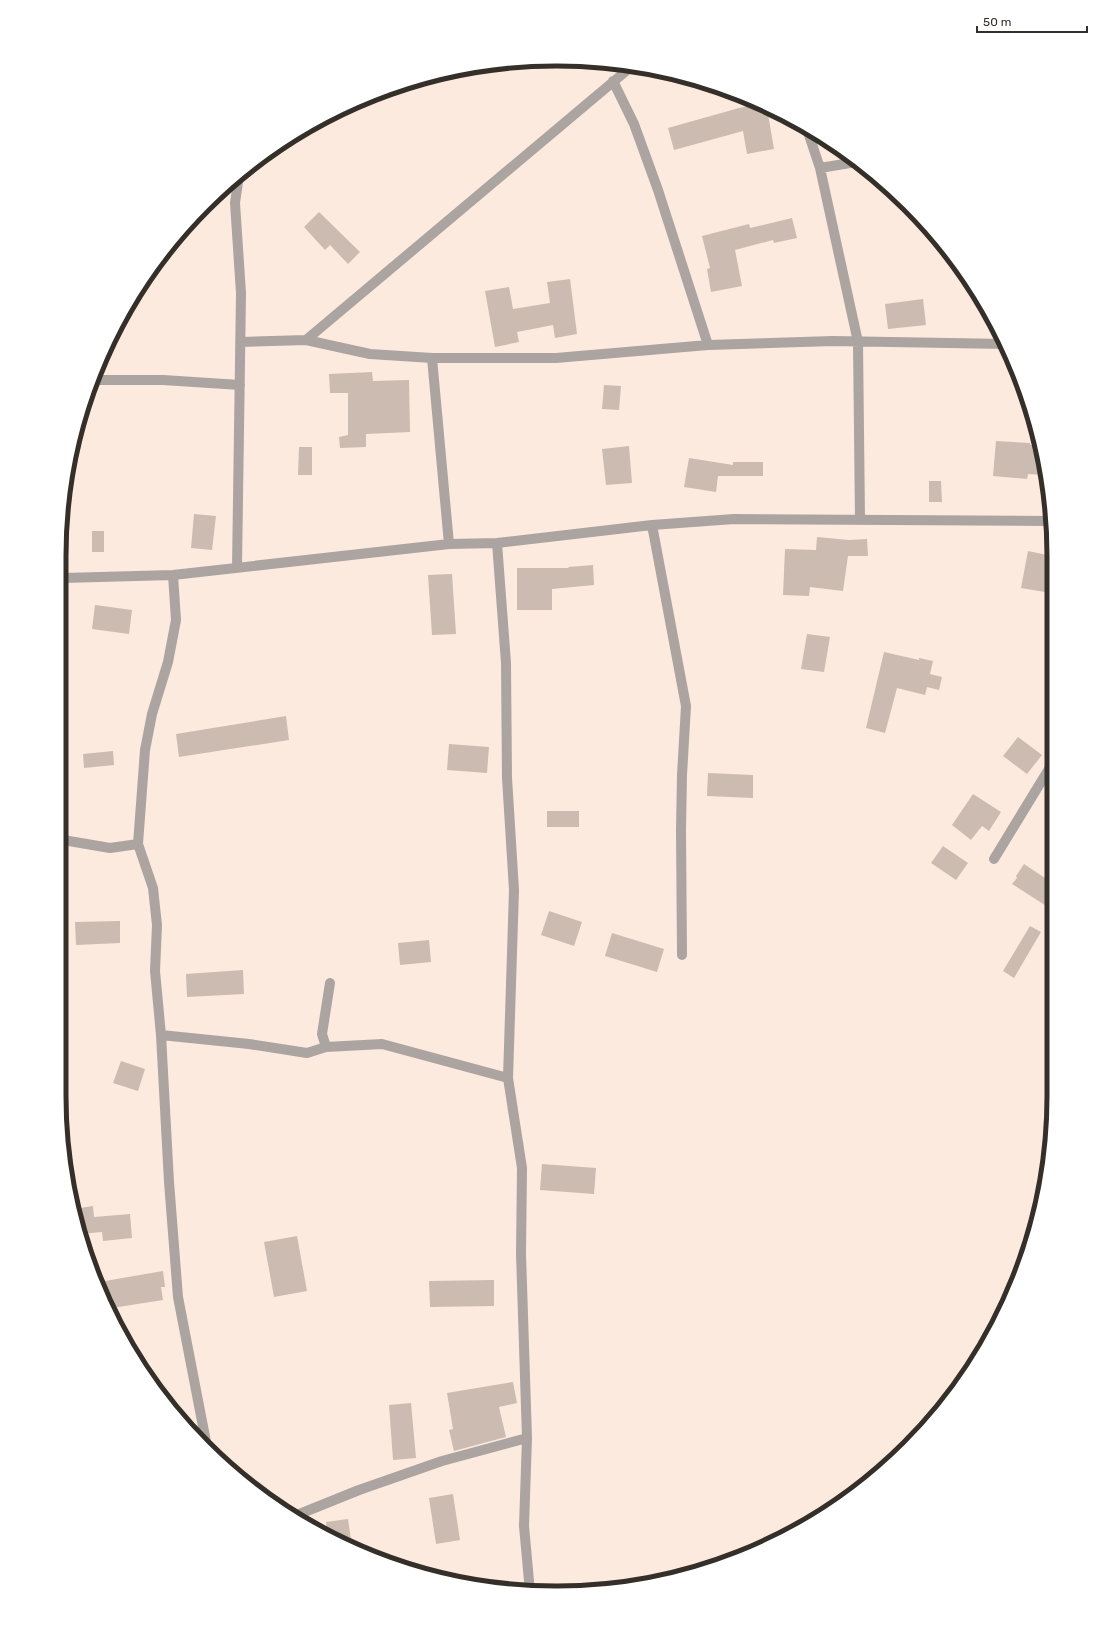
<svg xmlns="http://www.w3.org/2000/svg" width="1113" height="1652" font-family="Rubik,sans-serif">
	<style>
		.building { fill: #ccbbb0 }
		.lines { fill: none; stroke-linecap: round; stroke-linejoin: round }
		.minor { stroke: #aca4a0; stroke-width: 10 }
		.rim { fill: none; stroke: #352f2a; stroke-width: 5 }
	</style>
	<rect width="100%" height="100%" fill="#fceadf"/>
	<path class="building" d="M758,104L767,108L774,149L747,154L743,131L674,150L668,128L739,108Z
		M319,212L360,252L348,264L330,245L325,250L304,227Z
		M792,218L797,238L774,243L773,240L735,250L742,286L711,292L707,269L710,268L702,236L749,224L750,228Z
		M570,279L577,334L555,338L553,325L517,332L519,342L495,347L485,291L509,287L513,309L550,303L547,282Z
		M923,299L926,325L888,329L885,304Z
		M372,372L373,381L409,380L410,432L366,434V447L340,448L339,437L348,435V393H330L329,374Z
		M604,385L621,386L619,410L602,409Z
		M996,441L1030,443V445L1040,446L1045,475L1028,474L1027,479L993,476Z
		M629,446L632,483L606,485L602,449Z
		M299,447H312V475H298Z
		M689,458L733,465V462H763V476H718L716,492L684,487Z
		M929,481H941L942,502H929Z
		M194,514L216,516L212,550L191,548Z
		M92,531H104V552H92Z
		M817,537L849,540L867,539L868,556H848L843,591L810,587L809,596L783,595L785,549L816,550Z
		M1028,551L1052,556L1045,592L1021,588Z
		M593,565L594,585L552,589V610H517V568H569L568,567Z
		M452,574L456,634L432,635L428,575Z
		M95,605L132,610L129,634L92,629Z
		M807,634L830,637L824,672L801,669Z
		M884,652L919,660V658L933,661L930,674L942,677L939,690L927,687L925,695L897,688L885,733L866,728Z
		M286,716L289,740L179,757L176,734Z
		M1018,737L1042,755L1027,774L1003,756Z
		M449,744L489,747L487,773L447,770Z
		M113,751L114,765L84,768L83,754Z
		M708,773L753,775V798L707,796Z
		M973,794L1001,812L989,831L982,826L971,840L952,825Z
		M547,811H579V827H547Z
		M943,846L968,863L956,880L931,863Z
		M1024,864L1051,882V909L1012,884L1017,878L1016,876Z
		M549,911L582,922L574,946L541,935Z
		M120,921V943L76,945L75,922Z
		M1030,926L1041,932L1014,978L1003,971Z
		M612,933L664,949L657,972L605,956Z
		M429,940L431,962L400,965L398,943Z
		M243,970L244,994L187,997L186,974Z
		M121,1061L145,1069L138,1091L113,1083Z
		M542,1164L596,1168L594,1194L540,1190Z
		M93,1206L94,1217L130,1214L132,1238L103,1241L102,1232L80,1234L74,1209Z
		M297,1236L307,1291L274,1297L264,1242Z
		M163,1271L165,1287H161L163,1300L112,1308L109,1302L105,1281Z
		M494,1280V1306L430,1307L429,1281Z
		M513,1382L517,1403L499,1407L506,1437L454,1451L449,1430L453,1429L447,1393Z
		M411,1403L416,1458L393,1460L389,1405Z
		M453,1494L460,1540L436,1544L429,1498Z
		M348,1519L352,1547L327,1533L326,1522Z"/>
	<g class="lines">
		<path class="minor" d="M613,81L634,124L658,190L708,345
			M806,126L820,168
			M856,162L820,168L858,342L860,520
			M306,340L370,354L432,358H556L708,345L833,341L1006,344
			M241,342L306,340L632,66
			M432,358L449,544
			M94,380H163L240,385
			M652,525L686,706L682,775L681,830L682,955
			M497,543L506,663L507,778L514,890L508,1078L522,1168L521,1254L527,1438L524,1526L530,1592
			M237,567L241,293L235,203L239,175
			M173,575L176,620L168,662L152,714L145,750L138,844L153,888L157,925L155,971L161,1035L169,1182L178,1297L207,1447
			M63,578L173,575L449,544L497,543L652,525L734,519L1052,521
			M63,840L110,848L138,844
			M994,859L1052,764
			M161,1035L249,1044L307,1053L326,1047L382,1044L508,1078
			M326,1047L322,1034L330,983
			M297,1515L359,1490L442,1461L527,1438"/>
	</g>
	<path d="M0 0H1113V1652H0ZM556 66H557A490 490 0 0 1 1047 556V1096A490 490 0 0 1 557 1586H556A490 490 0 0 1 66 1096V556A490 490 0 0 1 556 66Z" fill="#fff" fill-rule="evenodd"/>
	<path class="rim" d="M556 66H557A490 490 0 0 1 1047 556V1096A490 490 0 0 1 557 1586H556A490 490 0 0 1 66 1096V556A490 490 0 0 1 556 66Z"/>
	<path d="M977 26v6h110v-6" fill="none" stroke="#352f2a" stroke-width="2"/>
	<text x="983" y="26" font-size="12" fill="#352f2a" stroke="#ffffff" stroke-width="3" paint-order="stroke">50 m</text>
</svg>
